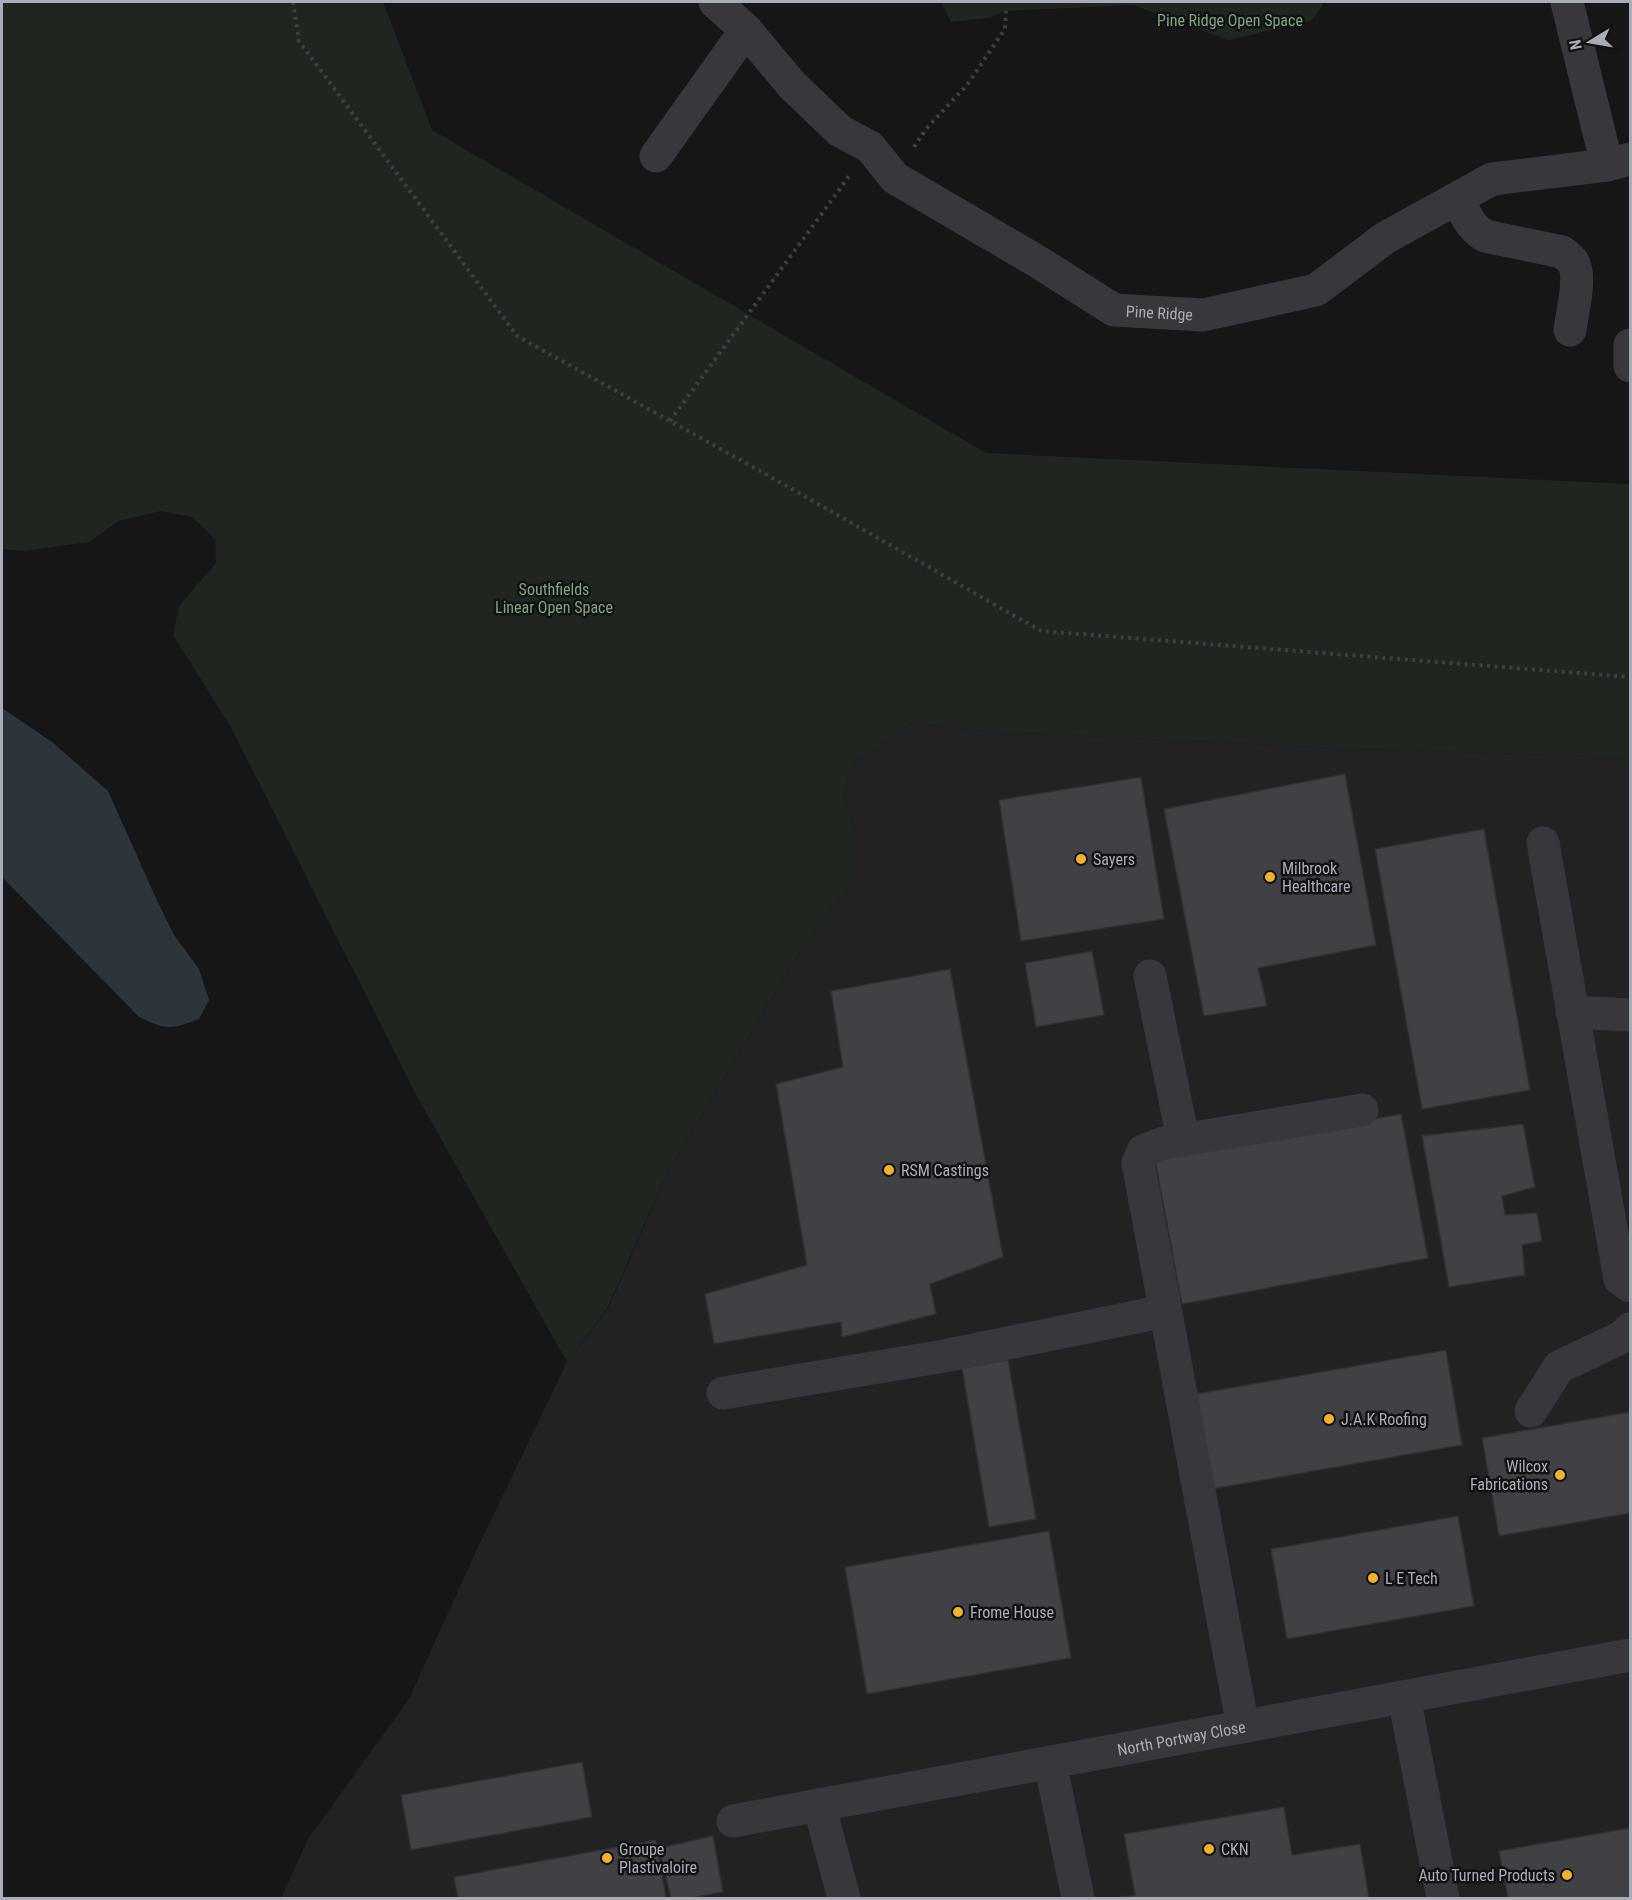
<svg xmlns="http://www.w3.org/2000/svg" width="1632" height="1900" font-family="'Roboto Condensed',sans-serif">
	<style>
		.built { fill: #222225 }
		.green { fill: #1e261f }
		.water { fill: #2c353c }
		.building { fill: #404145; stroke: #303034; stroke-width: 1.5 }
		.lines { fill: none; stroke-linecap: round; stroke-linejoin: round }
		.path { stroke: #3d3f44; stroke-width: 4; stroke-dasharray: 3 4.5; stroke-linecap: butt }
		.minor { stroke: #37383d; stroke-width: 33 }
		.poi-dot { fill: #f2b134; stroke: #111113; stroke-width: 2 }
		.labels { text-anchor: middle; stroke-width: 5; stroke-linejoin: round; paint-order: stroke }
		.park-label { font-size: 16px; fill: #7fa381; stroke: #111113 }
		.street-label { font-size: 16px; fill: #a8adb8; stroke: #111113 }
		.poi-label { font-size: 16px; fill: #a8adb8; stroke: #111113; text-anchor: start }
	</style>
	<rect width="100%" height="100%" fill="#161618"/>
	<path class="built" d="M912,723L983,731L1357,749L1630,757V1898H281L308,1839L409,1699L478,1547L567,1362L608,1309L668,1171L797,956L832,907L854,881V829L843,797L852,765Z"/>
	<path class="green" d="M2,2H383L432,130L986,453L1630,484V757L1357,749L983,731L912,723L852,765L843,797L854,829V881L832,907L797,956L668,1171L607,1309L567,1362L414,1091L232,729L173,635L179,606L216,563L215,539L192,517L161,511L119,521L89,542L24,551L2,549Z
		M941,2H1323L1322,6L1311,21L1229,40L1133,5L1006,11L988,18L951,22Z"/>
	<path class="water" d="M2,708L52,742L108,791L154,894L174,935L199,969L209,1000L199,1019C170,1030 167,1030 139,1017L2,877Z"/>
	<path class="building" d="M1345,774L1376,945L1258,968L1267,1006L1204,1016L1164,809Z
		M1141,777L1164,919L1021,941L999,800Z
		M1484,829L1530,1090L1422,1109L1375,849Z
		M1092,951L1104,1015L1036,1027L1025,963Z
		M950,969L1003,1257L930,1284L936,1314L842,1337L841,1322L714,1344L705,1294L807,1265L776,1084L843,1067L831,991Z
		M1401,1114L1428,1258L1182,1304L1155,1160Z
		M1523,1124L1535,1187L1502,1196L1505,1215L1537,1213L1542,1241L1522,1245L1525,1275L1449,1287L1422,1136Z
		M1446,1350L1462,1445L1212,1489L1196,1394Z
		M1008,1360L1036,1519L989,1527L962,1368Z
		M1630,1412V1513L1499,1536L1482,1438Z
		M1458,1516L1474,1606L1287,1639L1271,1549Z
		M1049,1531L1071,1658L867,1694L845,1567Z
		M582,1762L592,1817L411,1850L401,1795Z
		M1284,1807L1292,1855L1360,1844L1369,1898H1116L1135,1895L1124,1834Z
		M1630,1828V1898H1508L1499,1851Z
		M713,1836L723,1892L691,1898H671L659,1848Z
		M656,1840L666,1898H458L454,1877Z"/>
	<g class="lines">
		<path class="path" d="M293,2L299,41L517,336L762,472L1041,631L1630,677
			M914,147L926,129L967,85L1005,29L1006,11
			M670,421L850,175"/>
		<g class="minor">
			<path id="s1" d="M715,2L746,30L792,85L840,131L870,147L895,178L1040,263L1114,310L1203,315L1316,290L1385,238L1492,179L1607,165L1630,159"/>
			<path d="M1567,2L1607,165"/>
			<path d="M656,156L746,30"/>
			<path d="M1458,198C1465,214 1470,227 1485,236L1562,252C1566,255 1570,258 1573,262C1582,277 1572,313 1570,330"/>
			<path d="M1630,345V366"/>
			<path d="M1543,843L1620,1279L1630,1286"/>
			<path d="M1150,976L1183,1139"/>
			<path d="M1572,1012L1630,1015"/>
			<path d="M723,1393L944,1356L1165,1311"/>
			<path d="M1531,1411L1559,1367L1622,1337L1630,1329"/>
			<path d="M1404,1697L1443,1898"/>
			<path d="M1243,1727L1138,1163L1143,1151L1164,1143L1362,1110"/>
			<path d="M1050,1762L1078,1898"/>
			<path d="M819,1805L844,1898"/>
			<path id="s2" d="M733,1821L1630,1655"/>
		</g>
	</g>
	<g class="poi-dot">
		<circle cx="1081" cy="859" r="6"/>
		<circle cx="1270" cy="877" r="6"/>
		<circle cx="889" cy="1170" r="6"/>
		<circle cx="1329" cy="1419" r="6"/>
		<circle cx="1560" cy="1475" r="6"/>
		<circle cx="1373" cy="1578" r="6"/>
		<circle cx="958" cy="1612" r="6"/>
		<circle cx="1209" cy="1849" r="6"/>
		<circle cx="607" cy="1858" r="6"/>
		<circle cx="1567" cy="1875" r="6"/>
	</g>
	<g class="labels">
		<g class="park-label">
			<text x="1230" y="26">Pine Ridge Open Space</text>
			<text x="554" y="595">Southfields<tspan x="554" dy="18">Linear Open Space</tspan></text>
		</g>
		<g class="street-label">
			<text dy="6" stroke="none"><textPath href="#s1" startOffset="555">Pine Ridge</textPath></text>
			<text dy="6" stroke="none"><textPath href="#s2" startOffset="456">North Portway Close</textPath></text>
		</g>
		<g class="poi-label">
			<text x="1093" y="865">Sayers</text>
			<text x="1282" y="874">Milbrook<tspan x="1282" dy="18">Healthcare</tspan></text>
			<text x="901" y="1176">RSM Castings</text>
			<text x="1341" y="1425">J.A.K Roofing</text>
			<text x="1548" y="1472" text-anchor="end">Wilcox<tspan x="1548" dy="18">Fabrications</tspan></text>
			<text x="1385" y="1584">L E Tech</text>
			<text x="970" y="1618">Frome House</text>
			<text x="619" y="1855">Groupe<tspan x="619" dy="18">Plastivaloire</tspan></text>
			<text x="1221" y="1855">CKN</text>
			<text x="1555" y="1881" text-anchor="end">Auto Turned Products</text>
		</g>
	</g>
	<rect width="1632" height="1900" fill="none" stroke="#a8adb8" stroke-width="6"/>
	<g transform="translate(1590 42) rotate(259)" stroke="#111113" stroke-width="4.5" paint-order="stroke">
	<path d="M0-4.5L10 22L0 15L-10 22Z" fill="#a8adb8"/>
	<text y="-9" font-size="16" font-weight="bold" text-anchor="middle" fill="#a8adb8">N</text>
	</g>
</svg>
